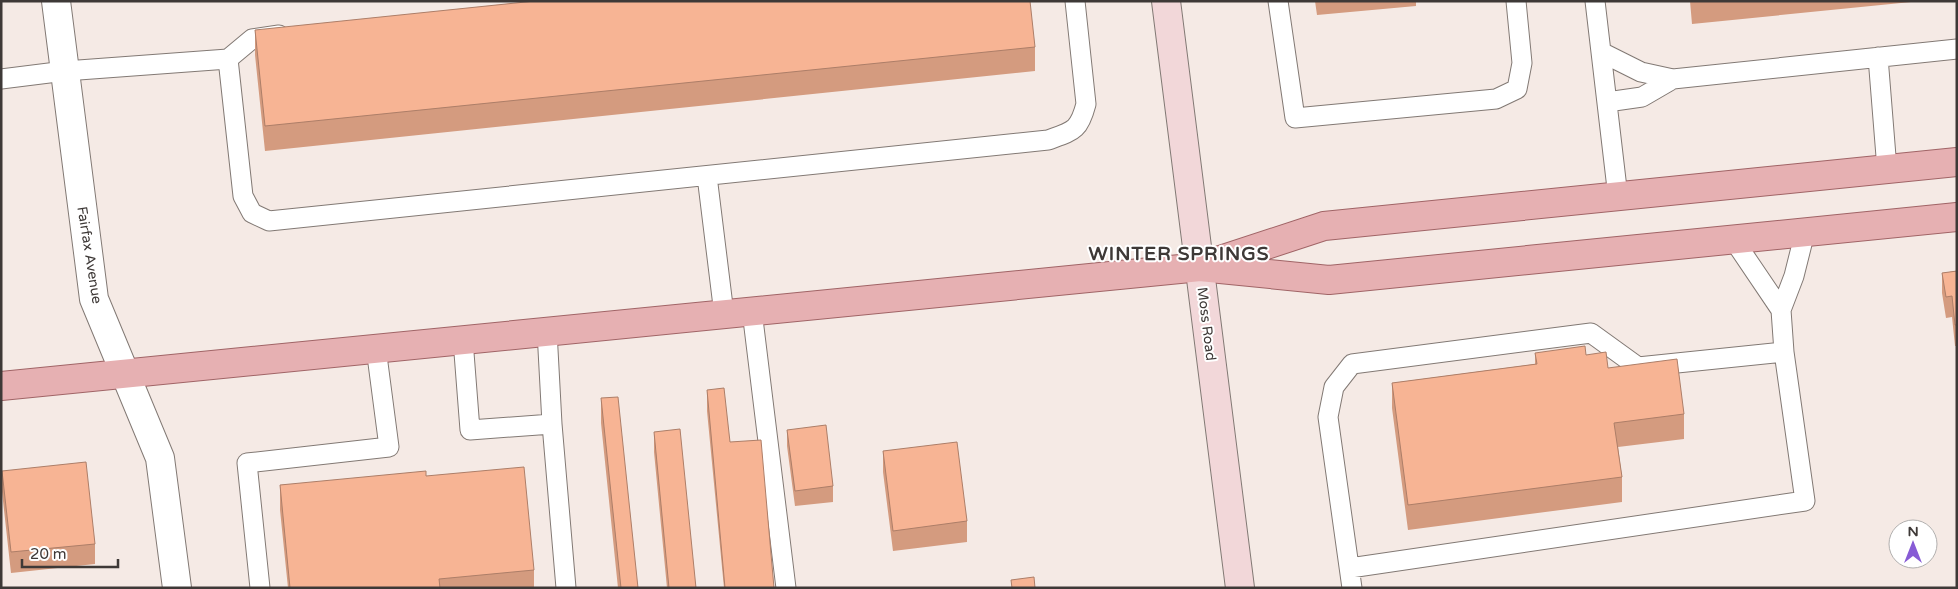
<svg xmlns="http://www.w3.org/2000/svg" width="1958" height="589" font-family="'Varela Round',sans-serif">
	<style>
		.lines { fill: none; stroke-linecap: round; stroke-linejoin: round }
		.lane-casing { stroke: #827974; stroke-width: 21 }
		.street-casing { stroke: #827974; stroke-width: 30 }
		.secondary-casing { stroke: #827974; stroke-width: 30 }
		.primary-casing { stroke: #a06466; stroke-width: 30 }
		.lane { stroke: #fff; stroke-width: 19 }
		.street { stroke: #fff; stroke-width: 28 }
		.secondary { stroke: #f2d7d9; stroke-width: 28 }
		.primary { stroke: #e6b0b2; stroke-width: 28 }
		.wall { fill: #d49b7f }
		.building { fill: #f7b494; stroke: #ad7e68 }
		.labels { text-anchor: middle; stroke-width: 4; stroke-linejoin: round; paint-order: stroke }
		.street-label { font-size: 14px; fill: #3e3937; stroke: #fff }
		.district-label { font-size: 19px; font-weight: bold; letter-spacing: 1px; fill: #3e3937; stroke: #fff }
	</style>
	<rect width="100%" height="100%" fill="#f5eae5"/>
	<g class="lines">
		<defs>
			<path id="lane" d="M1278,1L1295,118L1496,99L1517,89L1522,63L1516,1
				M1595,1L1618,197
				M1601,52L1641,72L1673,79L1957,49
				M1878,57L1887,169
				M228,59L252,39L279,35
				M1,79L65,71L228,59L243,196L252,213L269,221L1048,140C1073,131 1079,131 1086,104L1075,1
				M1607,102L1642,97L1673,79
				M707,176L724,314
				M1733,239L1781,310L1794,276L1805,232
				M752,311L786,588
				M463,340L470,430L552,424L547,331
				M552,424L566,588
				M1350,568L1805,501L1784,352
				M260,588L247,463L389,447L376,348
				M1352,588L1328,417L1334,387L1352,364L1591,333L1638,367L1784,352L1781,310"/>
			<path id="street" d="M56,1L94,299L160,458L177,588"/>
			<path id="secondary" d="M1166,1L1240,588"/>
			<path id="primary" d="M1208,264L1324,226L1957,162
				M1,386L1200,267L1329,280L1957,217"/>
		</defs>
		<use href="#lane" class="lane-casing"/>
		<use href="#street" class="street-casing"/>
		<use href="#secondary" class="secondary-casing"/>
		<use href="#primary" class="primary-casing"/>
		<use href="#lane" class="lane"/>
		<use href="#street" class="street"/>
		<use href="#secondary" class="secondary"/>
		<use href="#primary" class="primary"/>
	</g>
	<path class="wall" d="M1315,1H1416V6L1317,15Z
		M1690,1H1921L1692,24Z
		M255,30L1035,47V71L265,151L255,55Z
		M1956,264L1957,346H1955L1952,317L1946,318L1942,293V273L1956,271Z
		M1535,353L1586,355L1684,414V439L1618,447L1622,477V502L1408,530L1392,408V383L1535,364Z
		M707,390L730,442L774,588H724L707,411Z
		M601,398L638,588H618L601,423Z
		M787,430L833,486V502L795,506L787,446Z
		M654,432L696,588H667L654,452Z
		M883,451L967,521V542L893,551L883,472Z
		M2,471L95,544V564L11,573L2,492Z
		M426,476L534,570V588H288L280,510V485Z"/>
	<path class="building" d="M535,1H1030L1035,47L265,126L255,30Z
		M1957,271V325H1955L1952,296L1946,297L1942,273Z
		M1585,346L1586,355L1606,352L1608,368L1677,359L1684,414L1614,423L1622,477L1408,505L1392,383L1537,364L1535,353Z
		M724,388L730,442L761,440L774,588H725L707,390Z
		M618,397L638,588H621L601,398Z
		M826,425L833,486L795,491L787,430Z
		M680,429L696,588H669L654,432Z
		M957,442L967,521L893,531L883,451Z
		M86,462L95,544L11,552L2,471Z
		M524,467L534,570L439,579L440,588H290L280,485L426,471V476Z
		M1034,577L1035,588H1012L1011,580Z"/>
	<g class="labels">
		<g class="street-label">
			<text transform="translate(90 255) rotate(81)" y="5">Fairfax Avenue</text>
			<text transform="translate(1207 324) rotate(83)" y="5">Moss Road</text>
		</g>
		<g class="district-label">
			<text x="1179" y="260">WINTER SPRINGS</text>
		</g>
	</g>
	<rect width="1958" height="589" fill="none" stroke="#3e3937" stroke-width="5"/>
	<g transform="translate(1913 544)"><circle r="24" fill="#ffffff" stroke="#b2b0af"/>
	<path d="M0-4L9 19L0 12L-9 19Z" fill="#875bd5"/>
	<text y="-8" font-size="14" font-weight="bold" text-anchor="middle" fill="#3e3937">N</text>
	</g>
	<path d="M22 559v8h96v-8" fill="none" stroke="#3e3937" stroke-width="2.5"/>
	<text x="30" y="559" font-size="15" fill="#3e3937" stroke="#ffffff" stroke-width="4" paint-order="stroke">20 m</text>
</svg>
